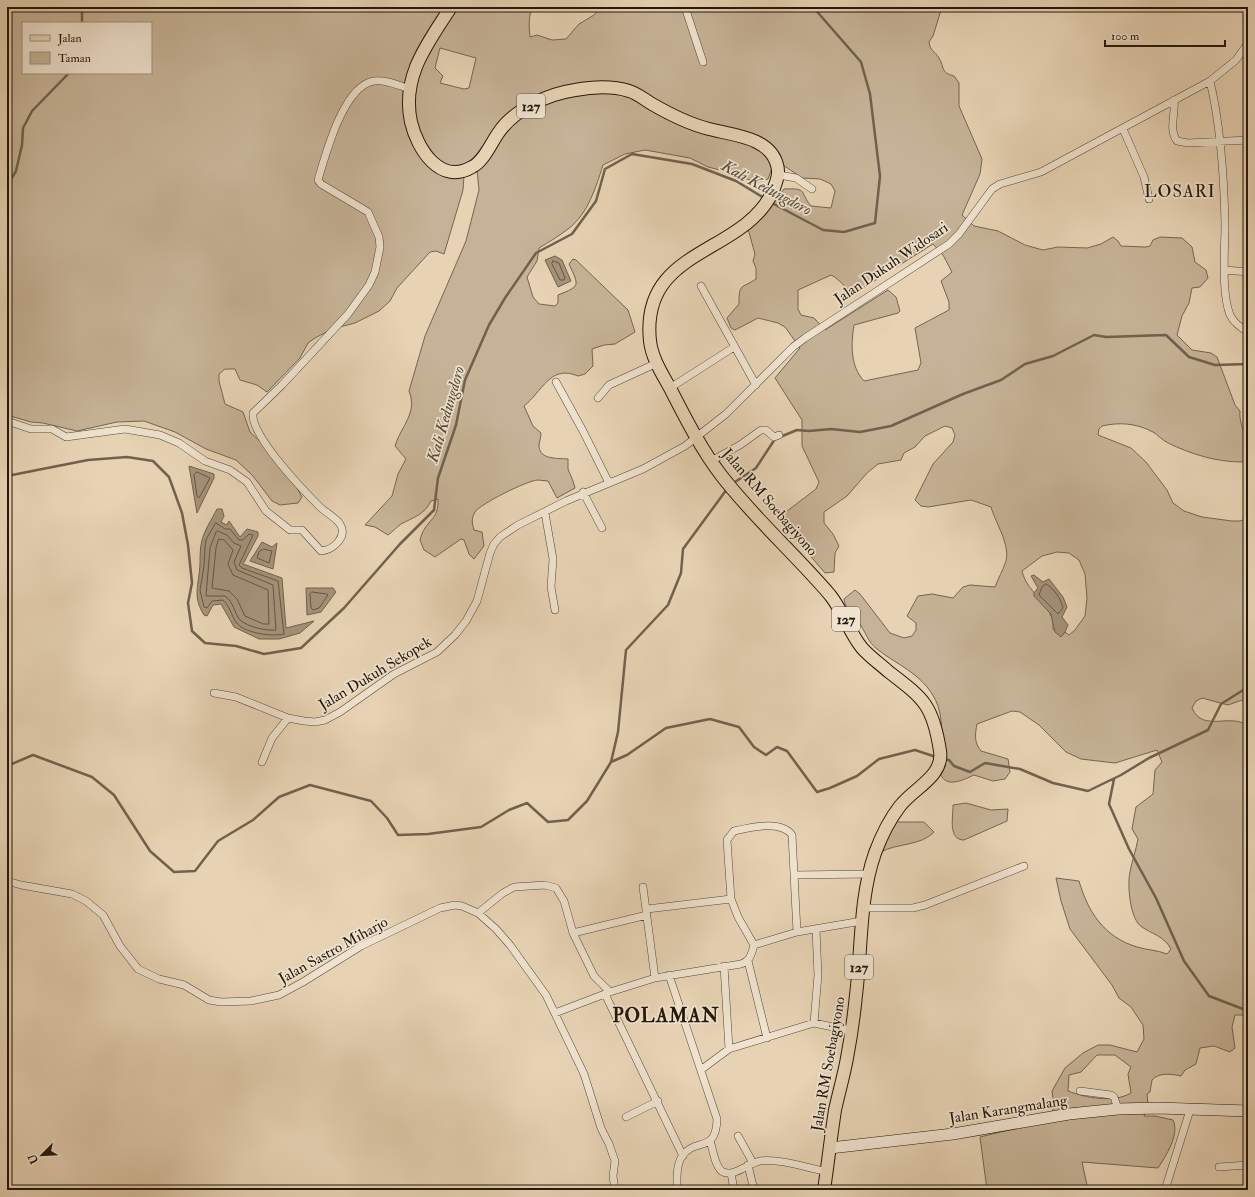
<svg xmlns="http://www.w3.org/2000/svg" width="1255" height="1197" font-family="'IM FELL Double Pica',serif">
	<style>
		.green { fill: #c6b397; stroke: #746550; fill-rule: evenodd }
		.water { fill: #a4937a; stroke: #70614d }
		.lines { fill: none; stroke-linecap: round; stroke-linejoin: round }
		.shore { stroke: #645542; stroke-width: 1 }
		.stream { stroke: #70614d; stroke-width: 2.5 }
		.street-casing { stroke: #544634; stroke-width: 8 }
		.secondary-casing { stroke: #23170a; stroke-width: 12 }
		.primary-casing { stroke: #23170a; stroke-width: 14 }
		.street { stroke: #efe2ce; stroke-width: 7 }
		.secondary { stroke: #efe2ce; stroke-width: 11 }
		.primary { stroke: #e7d3b4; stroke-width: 12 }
		.labels { text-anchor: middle; stroke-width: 3.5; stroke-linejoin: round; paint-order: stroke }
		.shield { fill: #efe2ce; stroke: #605445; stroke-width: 1 }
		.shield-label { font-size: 14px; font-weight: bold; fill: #23170a }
		.street-label { font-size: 15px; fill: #23170a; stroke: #efe2ce }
		.water-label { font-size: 16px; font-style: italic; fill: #574937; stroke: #efe2ce }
		.quarter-label { font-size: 17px; letter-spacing: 1px; fill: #23170a; stroke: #efe2ce }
		.district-label { font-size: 19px; font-weight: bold; letter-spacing: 1px; fill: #23170a; stroke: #efe2ce }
	</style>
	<rect width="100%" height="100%" fill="#e7d3b4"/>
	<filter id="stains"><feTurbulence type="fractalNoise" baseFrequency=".005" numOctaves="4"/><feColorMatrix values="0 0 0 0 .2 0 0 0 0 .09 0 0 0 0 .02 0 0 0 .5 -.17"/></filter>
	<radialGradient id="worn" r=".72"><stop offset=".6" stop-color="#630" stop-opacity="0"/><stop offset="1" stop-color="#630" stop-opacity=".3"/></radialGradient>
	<path class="green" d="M7,7H533C528,16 529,26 530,37L537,35L552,40L566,39L579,24L594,15L601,7H942L933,36L929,42C930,51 935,51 939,58C945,68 940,72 954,76L959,83V106L982,159L980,174L962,215L974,226L998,231L1025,245L1043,250L1058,247L1087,248L1101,244L1113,237L1118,241L1121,246L1146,247L1150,246L1153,240L1160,237L1182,238L1192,247L1195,262L1206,270L1208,278L1200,287L1192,288L1189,303L1182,316L1177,335L1192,350L1211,353L1217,357L1235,405L1240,411C1238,429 1255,445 1242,462C1216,462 1191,454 1168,443C1162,440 1158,435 1153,432C1136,423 1119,422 1102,426L1099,429L1098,435L1131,448L1146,462L1167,490L1173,503L1184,511L1202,517L1232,521H1240L1248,518V698L1228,705L1202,698L1196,701L1192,708C1203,734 1233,711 1248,727V1015H1235L1232,1027L1235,1048L1230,1052L1214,1046L1200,1048L1196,1064L1185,1070L1181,1076C1172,1074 1159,1072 1152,1080L1150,1092L1147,1094L1148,1105L1144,1116H1155L1173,1120C1180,1134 1166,1156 1158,1168L1082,1162L1088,1190H987L980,1137L1050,1120L1054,1105L1052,1091L1065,1068L1083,1053L1098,1045H1110L1137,1052L1144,1039L1143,1025L1131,1007L1119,998L1112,985L1070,929L1061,901L1056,878L1079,881C1088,912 1104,937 1137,947C1147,950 1157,950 1167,954L1171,949C1164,936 1152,934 1142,927C1130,920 1127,885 1130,872C1132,861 1136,850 1138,839L1132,829L1136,807L1153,794L1155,770L1162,762L1157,750L1115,763L1081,759L1066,752L1039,725L1020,712L1012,711L977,724C975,734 974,743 981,751L1008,759L1010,772L1005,779L993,781L974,775C963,780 946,789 940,773C940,752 945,727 938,706C927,676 900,667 877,649C868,642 866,633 860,624C854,616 845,609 844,599L855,590L860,594L890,633L904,638L912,636L916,630V623L907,616L918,596L932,594L953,598L963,587L970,585L995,587C998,579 1003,570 1006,561C1010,544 996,524 991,507L971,500L928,507L921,506L915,500L933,464L953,442L955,435L952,428L945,426L925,436L915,447L904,453L901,460L878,464L867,473L847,496L824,512V523L833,534L839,546L835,553L834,572L825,573L778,518L816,489L819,482L802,446V420L775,378L800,348L785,327L778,323L758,318L735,330L731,328L727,318L739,304C739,283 741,289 756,279V268L753,261L755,254L748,229L768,209L784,189C809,188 799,192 811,206L831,208L835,191L831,184L820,179L802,178L783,165L772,168L768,179L758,182L747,179L736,174L708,167L690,158L645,150L625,154L603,165C596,187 588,214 568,229C559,236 549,242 539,248L537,261L527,277L533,297L539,304L555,306L558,303V295C581,286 579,286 569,264L573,259L576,260L628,310L635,332L615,344L604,345L592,349L593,366L585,374L578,376C550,364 542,392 524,406L533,426L541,433C541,438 539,442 539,446C540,460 557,458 568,459V469L573,481L575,488L557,498L548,481C545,481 541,480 538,480C528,480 480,504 475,512C471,519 472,523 474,530L482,532L484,546L474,559L469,554L464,540L461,539L435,557L424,550L420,540C425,519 439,522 438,499L431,501C424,515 414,517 401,524C397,527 392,532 388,535L375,527L365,525L392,496L398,474L406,459L395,446C401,426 418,413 409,391L425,336L466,241L479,190L477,170L464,176L463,190L444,254L436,251L430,252L397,288L390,301L379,311L355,323L332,329L315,338L308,343L300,358L267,392L257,385L240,380L235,369H225L219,374V381L225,404L243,412L250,432L264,445L293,481L302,497L298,503L280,505L272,501L253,476L236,460L206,449L175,432L144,421L117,422L77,431L43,423L31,422L7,415ZM23,23H151V73H23ZM440,48L476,58L469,88L464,89L440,83L443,76L435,68ZM933,244L943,255L952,272L941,281L949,302V310L915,328L921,363L918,370L864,381C850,366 851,344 854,325L898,313L900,311L896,297L888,290L825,330L814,318L801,315L798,309V290L831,275C840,279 846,290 855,293ZM1057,552L1069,553L1079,560L1085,574L1087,598L1085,616L1075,630L1069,635L1065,632L1061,637L1053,629C1055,605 1027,594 1022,571L1042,556ZM1097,1055H1115L1131,1067L1128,1074L1131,1093C1114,1103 1086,1098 1068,1091L1069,1075L1081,1072Z
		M966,803L991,810L1008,809L1007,821L964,840C948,840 953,818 953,805Z
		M891,814L898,822H924L934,832C921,846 897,843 881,852Z"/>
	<path class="water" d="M555,256L562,260L571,281L558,287L545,260Z
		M189,466L214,474V478L197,513Z
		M217,509H222L224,516L221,522L227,525L229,521L240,537L247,529L258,532V536L243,564L282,578L286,628L314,621L300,633L279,639H259L234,627L221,604L213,605L207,616L204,615C192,596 199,585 200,564C200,556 200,548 202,540C205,529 212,519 217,509Z
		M262,542L272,547L277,543L273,569L250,561Z
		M1034,575L1043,582L1049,579L1063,597L1067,607L1062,617L1068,625L1065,632L1061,637L1055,632L1051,614L1034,596V593L1038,588L1031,576Z
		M306,588H333L336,592L321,612L307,615Z"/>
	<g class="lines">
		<path class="shore" d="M553,261L559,263L565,278L564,280H560L552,264Z
			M197,472L210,478L199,498L197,496L194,475Z
			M216,523L225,529H230L239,540H243L249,534L253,535L239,565L242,568L278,581L284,634C272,637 243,633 236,622C231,615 230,606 223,600L212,601L207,608L204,607L200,590L204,566L205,547L206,540Z
			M218,531L227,535L234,543L241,546L234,562L237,570L273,585L276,630C266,631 248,627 240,620C234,613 234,602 225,596H206L210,548L216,532Z
			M219,539L224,540L233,550L228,564L233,575L268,590L269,624H263L245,616L237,599L229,591L212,588L216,548Z
			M264,549L272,551L269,563L257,558L259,552Z
			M1046,584C1054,588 1061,599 1063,608L1058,614L1039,595L1042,587Z
			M312,592L327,594L328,595L319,608L313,610L311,608L310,594Z"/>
		<path class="stream" d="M82,23V7
			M7,186L16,171L22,145L23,128L32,111L69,73
			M770,202L823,230L844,232L875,223L880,176L870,94L861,62L813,7
			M7,476L88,460L127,457L153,461L169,477L182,513L188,545L192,583L188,603L192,631L205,643L236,646L264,654L301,648L344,608L400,544L434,510L438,478L456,425L465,380L489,325L505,298L536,253L572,234L596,201L605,169L632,154L692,164L736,181L764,198
			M732,484L756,468L775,439L797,430L809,431L831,429L860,432L891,426L963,394L1001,380L1025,364L1053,356L1094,335L1106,337L1166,335L1189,357L1215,365L1248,364
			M943,759L949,760L954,766L970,772L985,763L1020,769L1053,783L1088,791L1121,775L1149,758L1208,730L1221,704L1248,687
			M611,762L627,755L666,728L710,719L739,727L754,747L766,755L777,747L787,751L817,792L830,788L857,776L879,759L915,750L936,757
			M7,766L33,755L92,777L114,795L150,851L174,872L195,871L218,841L253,820L279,797L310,785L371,801L387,818L398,835L428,834L481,827L509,810L527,803L548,822L568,820L587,801L611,762L618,732L626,650L668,605L681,573L683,549L727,489
			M1114,779L1109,804L1129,849L1156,898L1184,961L1209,996L1243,1009H1248"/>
		<defs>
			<path id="street" d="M685,7L703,62
				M1210,81C1221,127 1224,176 1225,224C1225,249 1221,292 1230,315C1234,323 1241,328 1248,332
				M1174,100C1176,114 1168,129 1177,141L1188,143L1248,140
				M1123,129L1144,177L1149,199
				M779,175L796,178L812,189
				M1225,270L1248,272
				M701,286L756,385
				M556,382L583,431L609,483
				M670,388L734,347
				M598,398L609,385L657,363
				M7,421L31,429H52L66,437L125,429L160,435L179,443L205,461L230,470L247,482L266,511L290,530H302L321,551C333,550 348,537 340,524C335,517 325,512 319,506C303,490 250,435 253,413L282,385L348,314L369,285L375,272L380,247L379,237L368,212L321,184L318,180C326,154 343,86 374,81C385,79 400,86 410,89
				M711,461L740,445L761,430H766L774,437L779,435
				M583,492L602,528
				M545,513L553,559L551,587L555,610
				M214,693L236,697L288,718L304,721L315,722L325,720L340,712L394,674L437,652L455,635L466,621L477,601L490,553L494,544L500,537L518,525L566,501L643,469L685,446L726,414L793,347L805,338L949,244L959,234L992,189L1000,184L1041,172L1210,81L1236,60L1248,43
				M262,762L272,738L288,718
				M794,875L869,874
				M7,881L21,885L72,894L86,901L103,915L120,946L138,969L159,979L184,985L209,1000L221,1002L251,1001L279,995L303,982L361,946L440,908L455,905L462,906L478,913L496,929L510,945L546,995L584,1074L601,1128L609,1144L615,1161L613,1176L615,1190
				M643,887L655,978
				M863,908H913L925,905L1024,866
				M647,909L731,899
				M478,913L503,893L514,887L545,885L556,888L564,901L573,933L594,976L610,992
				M573,933L647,915
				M754,945L738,917L731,899L727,840L734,831C751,827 781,820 792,835L797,932
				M748,961L767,1038
				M724,966L729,1049
				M669,975L717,1119C716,1154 696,1137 682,1156C676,1166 677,1179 677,1190
				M605,994L683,1156
				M555,1013L610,992L655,978L741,964C751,960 751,955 754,945L797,932L862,921
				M814,1023L818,975L816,929
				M702,1069L729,1049L814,1023L852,1031
				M1080,1091L1111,1095L1114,1097L1118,1109
				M626,1117L658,1101
				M738,1136L753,1163
				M710,1141C713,1149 715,1168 723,1172C734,1177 749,1163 760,1161C779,1158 808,1168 827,1172
				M748,1165L754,1190
				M1219,1167L1248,1165
				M731,1173L734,1190
				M1165,1190L1190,1110"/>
			<path id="secondary" d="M830,1148L953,1134L1069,1114L1118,1109L1158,1108L1248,1111"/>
			<path id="primary" d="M451,7C428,43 401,76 411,122C417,148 440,186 472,167C484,161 491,143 499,132C515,109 548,94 575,90C592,87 613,86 629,91C637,93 645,100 652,104C671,115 689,124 709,129C732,135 770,137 777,165C780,174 776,182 773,191C743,256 640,247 650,341C652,359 663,375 671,390C686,419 701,449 721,475C754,518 795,554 830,595C843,611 849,632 862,648C870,657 880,664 889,672C924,699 933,705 940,751C944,776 914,788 900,806C889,820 881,837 875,853C859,899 862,948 856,995C854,1016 851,1037 847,1058C844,1075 839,1092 835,1110C831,1136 828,1163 824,1190"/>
		</defs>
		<use href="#street" class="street-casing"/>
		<use href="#secondary" class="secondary-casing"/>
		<use href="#primary" class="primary-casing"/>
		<use href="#street" class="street"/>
		<use href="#secondary" class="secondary"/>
		<use href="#primary" class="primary"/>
	</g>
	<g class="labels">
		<g class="shield">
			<rect x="517" y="94" width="28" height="24" rx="3"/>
			<rect x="832" y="607" width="28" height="24" rx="3"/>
			<rect x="845" y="955" width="28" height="24" rx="3"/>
		</g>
		<g class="shield-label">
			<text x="531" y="111">127</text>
			<text x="846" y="624">127</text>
			<text x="859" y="972">127</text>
		</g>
		<g class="street-label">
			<text transform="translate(891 263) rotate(-34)" y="5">Jalan Dukuh Widosari</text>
			<text transform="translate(770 502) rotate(49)" y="5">Jalan RM Soebagiyono</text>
			<text transform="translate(375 673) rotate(-31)" y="5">Jalan Dukuh Sekopek</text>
			<text transform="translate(333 950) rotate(-29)" y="5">Jalan Sastro Miharjo</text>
			<text transform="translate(828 1064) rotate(-80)" y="5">Jalan RM Soebagiyono</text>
			<text transform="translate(1008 1109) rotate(-9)" y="5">Jalan Karangmalang</text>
		</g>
		<g class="water-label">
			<text transform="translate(767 187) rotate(28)" y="6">Kali Kedungdoro</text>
			<text transform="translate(445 414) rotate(-74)" y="6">Kali Kedungdoro</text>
		</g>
		<g class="quarter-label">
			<text x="1180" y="197">LOSARI</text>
		</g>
		<g class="district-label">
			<text x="666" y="1022">POLAMAN</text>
		</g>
	</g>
	<rect width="1255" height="1197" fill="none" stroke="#e7d3b4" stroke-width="24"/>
	<rect x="8" y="8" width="1239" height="1181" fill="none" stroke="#23170a" stroke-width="2"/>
	<rect x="12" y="12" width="1231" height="1173" fill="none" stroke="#23170a"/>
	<rect x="22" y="22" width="130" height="52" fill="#efe2ce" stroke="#9d9180"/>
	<rect x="30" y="35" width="20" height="6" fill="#e7d3b4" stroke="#9d9180"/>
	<text x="58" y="42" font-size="12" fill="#23170a">Jalan</text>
	<rect x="30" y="52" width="20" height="12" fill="#c6b397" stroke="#9d9180"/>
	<text x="58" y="62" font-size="12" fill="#23170a">Taman</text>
	<g transform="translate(42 1155) rotate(246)" stroke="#efe2ce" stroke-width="3" paint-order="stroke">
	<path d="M0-3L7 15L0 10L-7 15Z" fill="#23170a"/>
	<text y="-6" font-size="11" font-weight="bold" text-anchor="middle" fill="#23170a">U</text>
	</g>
	<path d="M1105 40v6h120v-6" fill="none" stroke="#23170a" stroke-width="2"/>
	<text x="1111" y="40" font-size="12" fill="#23170a" stroke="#efe2ce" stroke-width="3" paint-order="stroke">100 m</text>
	<rect width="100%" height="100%" filter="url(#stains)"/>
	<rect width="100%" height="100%" fill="url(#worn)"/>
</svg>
